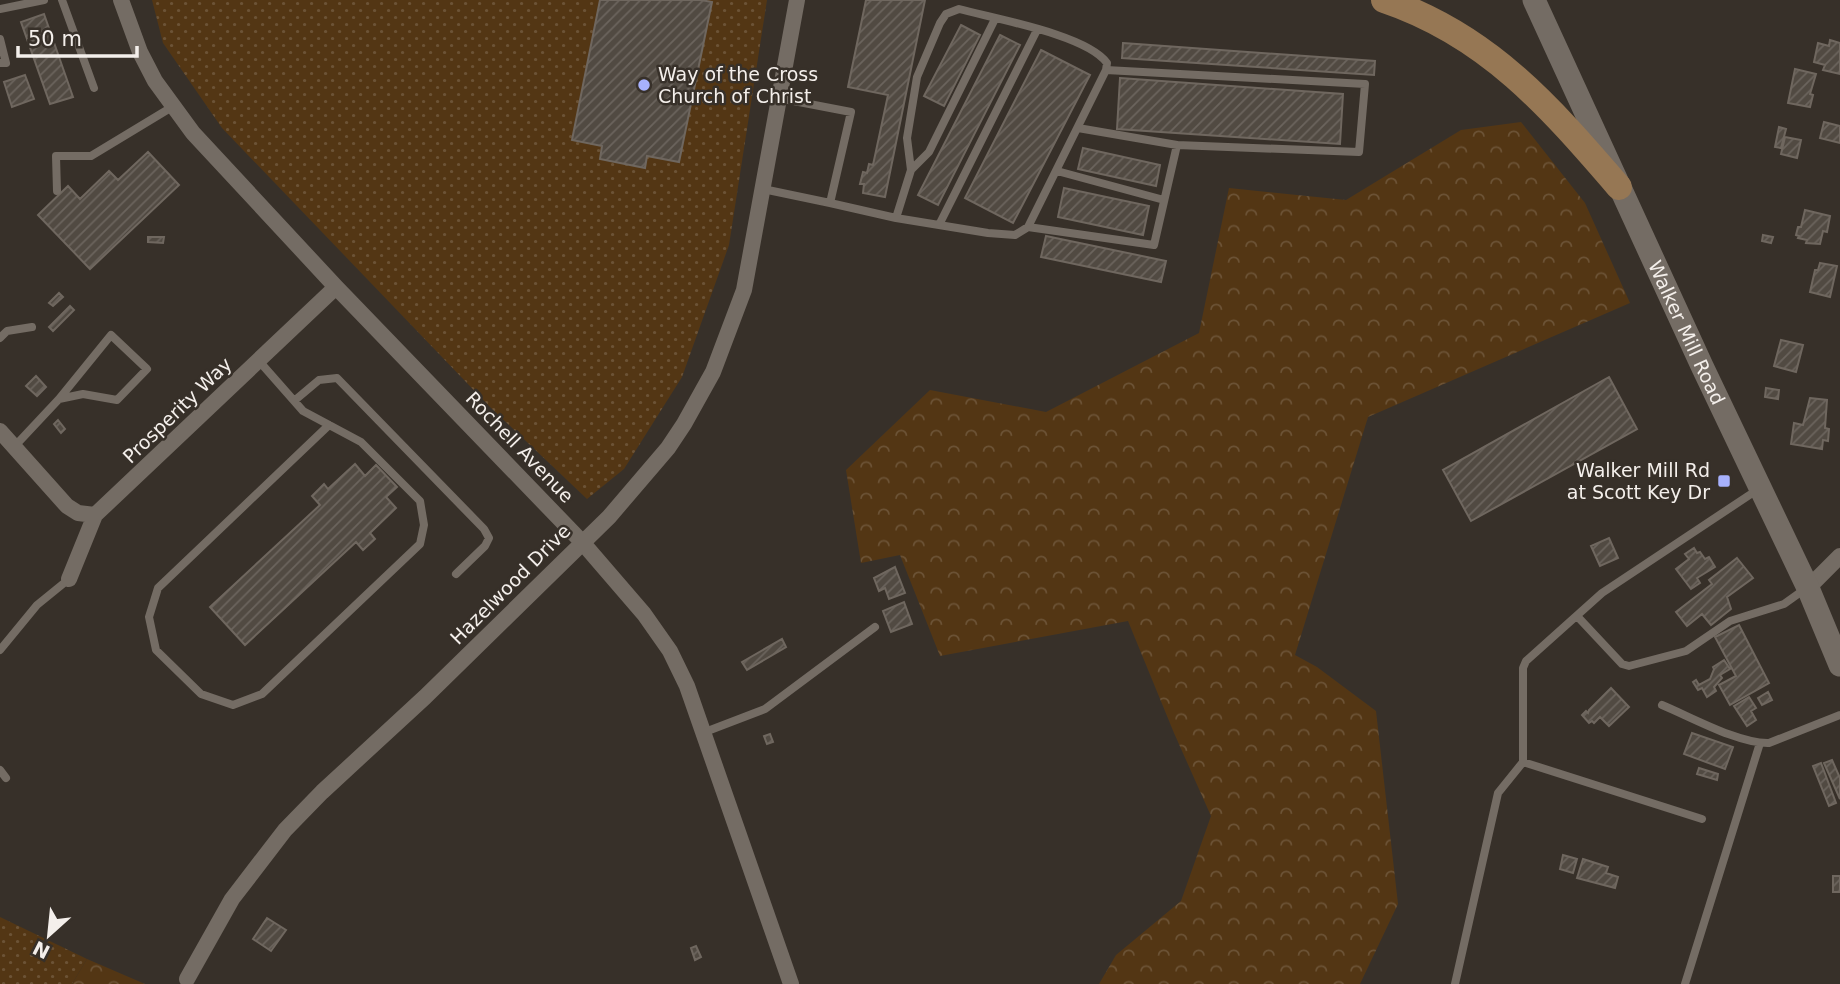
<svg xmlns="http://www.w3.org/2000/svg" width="1840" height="984" font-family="'DejaVu Sans',sans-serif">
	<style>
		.grass { fill: url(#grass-dots) }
		.forest { fill: url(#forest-crowns) }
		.building { fill: url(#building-hatch); stroke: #6f675f; stroke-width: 2 }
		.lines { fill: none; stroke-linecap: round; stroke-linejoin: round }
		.lane { stroke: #746c64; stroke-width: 8 }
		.street { stroke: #746c64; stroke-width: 16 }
		.secondary { stroke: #746c64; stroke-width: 23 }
		.primary { stroke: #967754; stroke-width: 26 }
		.poi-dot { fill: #a7b1fc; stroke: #373029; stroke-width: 2.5 }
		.labels { text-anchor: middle; stroke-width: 5; stroke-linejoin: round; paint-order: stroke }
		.poi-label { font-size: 19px; fill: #f4efeb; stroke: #373029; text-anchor: start }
		.street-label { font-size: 19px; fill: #f4efeb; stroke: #373029 }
	</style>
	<defs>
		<pattern id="grass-dots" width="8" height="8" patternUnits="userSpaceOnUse" patternTransform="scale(1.75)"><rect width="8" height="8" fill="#533614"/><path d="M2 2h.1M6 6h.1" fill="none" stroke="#6c5336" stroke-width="1.8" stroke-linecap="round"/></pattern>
		<pattern id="forest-crowns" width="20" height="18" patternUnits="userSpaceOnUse" patternTransform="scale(1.75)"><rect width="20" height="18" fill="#533614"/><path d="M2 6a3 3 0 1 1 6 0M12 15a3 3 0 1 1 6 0" fill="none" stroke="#6c5336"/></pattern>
		<pattern id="building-hatch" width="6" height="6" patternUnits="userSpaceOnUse" patternTransform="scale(1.75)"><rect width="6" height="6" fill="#514a42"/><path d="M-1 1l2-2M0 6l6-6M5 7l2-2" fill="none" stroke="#6b645d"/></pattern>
	</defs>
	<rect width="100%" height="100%" fill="#373029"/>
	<path class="grass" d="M152,0H767L729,245L682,377L624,469L587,499L490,407L222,128L163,43Z
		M0,917L87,959L72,984H0Z"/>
	<path class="forest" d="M1521,122L1585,203L1630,303L1368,417L1295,655L1317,667L1376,711L1398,904L1360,984H1099L1116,955L1181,901L1211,816L1174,733L1128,621L940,656L900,555L861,563L846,470L930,390L1046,412L1199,333L1229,188L1346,200L1461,130Z
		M87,959L145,984H72Z"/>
	<path class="building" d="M600,0H701L712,2L679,162L647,156L645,168L600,159L602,146L572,140Z
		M866,0H925L885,197L863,193L864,184H860L863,172L867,173L869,164L873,165L888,95L848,87Z
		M44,14L73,97L50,104L21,22Z
		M961,25L980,35L944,106L924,96Z
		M1000,35L1020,45L938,205L918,195Z
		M1830,40L1840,43V74L1823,70L1825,65L1814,62L1818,43L1829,46Z
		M1123,43L1375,61L1374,75L1122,58Z
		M1041,50L1090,75L1013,223L965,198Z
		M1795,69L1816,74L1810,94L1813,95L1810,107L1788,103Z
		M25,75L34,99L12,107L4,82Z
		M1120,78L1343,94L1340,144L1117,129Z
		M1824,122L1840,126V143L1820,138Z
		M1779,127L1786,129L1781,148L1775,147Z
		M1785,137L1801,140L1797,158L1781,154Z
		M1083,148L1160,165L1156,186L1078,169Z
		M148,152L179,185L90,269L38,215L68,186L80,199L109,171L118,180Z
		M1064,188L1149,206L1143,235L1058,217Z
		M1805,210L1830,216L1827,232L1823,231L1820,244L1806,243L1807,240L1798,238L1799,236L1796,235L1798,227H1801Z
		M1763,235L1773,237L1771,243L1762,241Z
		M1046,236L1166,261L1161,282L1041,257Z
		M148,237H164L163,243L148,242Z
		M1820,263L1837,266L1830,297L1810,292L1815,270H1818Z
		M59,293L63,297L53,306L49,303Z
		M70,306L74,310L53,331L49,327Z
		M1781,340L1803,345L1796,372L1774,366Z
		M36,376L46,387L37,396L26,386Z
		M1609,377L1637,429L1471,521L1443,470Z
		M1766,388L1779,390L1778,399L1765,397Z
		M1810,398L1827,400L1825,428L1829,429L1828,441L1823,440L1822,449L1791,444L1794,423L1803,425Z
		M58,420L65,429L61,433L54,424Z
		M355,464L365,476L376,465L397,487L386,497L396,508L370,533L375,539L363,550L356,542L245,645L210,607L320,505L312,496L324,484L328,489Z
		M1609,538L1618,558L1600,566L1591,546Z
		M1694,548L1697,553L1700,552L1705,559L1709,557L1715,567L1697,578L1700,583L1691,589L1676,569L1689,559L1685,554Z
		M1737,558L1753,578L1727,597L1731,609L1711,625L1702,614L1687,626L1676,612L1712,584L1709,580Z
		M895,567L905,593L889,599L885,588L879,591L874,578Z
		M904,602L912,624L891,632L883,611Z
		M1739,625L1769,683L1730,705L1719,685L1736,676L1715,637Z
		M782,639L786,647L747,670L742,662Z
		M1724,660L1730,669L1720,675L1722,678L1714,687L1716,691L1707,697L1702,688L1698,690L1693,682L1696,680L1699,685L1710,679L1714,669L1713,667Z
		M1611,688L1629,707L1609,726L1600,717L1594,723L1592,721L1589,723L1582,715L1586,711L1588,713L1589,710Z
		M1768,692L1772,700L1762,705L1758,698Z
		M1749,697L1756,708L1751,711L1756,720L1747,726L1734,706Z
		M1692,733L1733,747L1725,769L1684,754Z
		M770,734L773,742L767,744L764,736Z
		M1832,760L1840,778V799L1824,763Z
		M1821,763L1836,803L1829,806L1813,766Z
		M1699,768L1718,774L1717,780L1697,774Z
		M1563,855L1577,859L1573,873L1560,869Z
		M1583,859L1608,867L1606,873L1618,877L1615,888L1577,878Z
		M1833,876H1840V892H1833Z
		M267,918L286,930L271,951L253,939Z
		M696,946L701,957L695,960L691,948Z"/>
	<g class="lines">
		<path class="lane" d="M62,0L94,88
			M0,9L44,0
			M0,39L6,63H0
			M1078,128L1177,145L1359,152L1365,84L1106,70
			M911,170L929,152L995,19
			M1057,171L1164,200
			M763,189L830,203L851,112L778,98
			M57,191L56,156H91L172,107
			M830,203L896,218L988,233L1015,235L1028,227L1106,70L1107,63C1087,35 996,19 959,9L946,14L940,23L917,77L907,138L911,170L896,218
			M939,225L1037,30
			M1028,227L1154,245L1177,145
			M0,338L7,331L32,327
			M259,361L303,411L361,442L420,501L424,525L420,544L262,694L233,705L201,694L156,650L149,617L158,588L329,425
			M294,401L319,380L337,378L484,529L489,538L485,546L456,574
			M14,447L59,399L83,394L117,400L147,369L111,335L59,399
			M1577,616L1622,664L1629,666L1686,651L1730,621L1784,604L1805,589
			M0,650L37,605L69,579
			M1662,705C1691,717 1739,744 1769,743L1840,715
			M705,732L765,709L875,627
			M1523,762L1702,819
			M0,770L6,778
			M1455,984L1498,793L1523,762V668L1526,661L1602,593L1757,490
			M1685,984L1760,743"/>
		<path class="street" d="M121,0L140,52L155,81L193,133L336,287L582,542L644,614L670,651L687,686L791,984
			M0,431L67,506L78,513L95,515
			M69,579L95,515L336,287
			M1808,588L1840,556
			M187,979L232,899L285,830L322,792L425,697L609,517L668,448L684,424L713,372L744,290L797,0"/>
		<path class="secondary" id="s1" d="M1534,0L1702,366L1808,588L1840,665"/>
		<path class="primary" d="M1384,0C1488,35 1550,107 1619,187"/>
	</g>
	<g class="poi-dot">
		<circle cx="644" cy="85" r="7"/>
		<rect x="1717" y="474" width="14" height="14" rx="3.5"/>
	</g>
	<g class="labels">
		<g class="poi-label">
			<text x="658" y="81">Way of the Cross<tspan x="658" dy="22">Church of Christ</tspan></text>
			<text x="1710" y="477" text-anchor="end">Walker Mill Rd<tspan x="1710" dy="22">at Scott Key Dr</tspan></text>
		</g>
		<g class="street-label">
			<text dy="7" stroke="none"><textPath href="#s1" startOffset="366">Walker Mill Road</textPath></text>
			<text transform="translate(177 410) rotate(-44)" y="7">Prosperity Way</text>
			<text transform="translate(520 447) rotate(46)" y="7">Rochell Avenue</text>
			<text transform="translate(510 584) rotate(-45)" y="7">Hazelwood Drive</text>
		</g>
	</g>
	<g transform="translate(49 935) rotate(207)" stroke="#373029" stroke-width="5" paint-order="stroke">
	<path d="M0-5L12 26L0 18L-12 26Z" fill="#f4efeb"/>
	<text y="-10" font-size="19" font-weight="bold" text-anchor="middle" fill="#f4efeb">N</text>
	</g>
	<path d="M18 46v10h119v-10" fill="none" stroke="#f4efeb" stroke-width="3.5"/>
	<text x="28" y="46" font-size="21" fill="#f4efeb" stroke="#373029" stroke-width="5" paint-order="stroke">50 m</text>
</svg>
